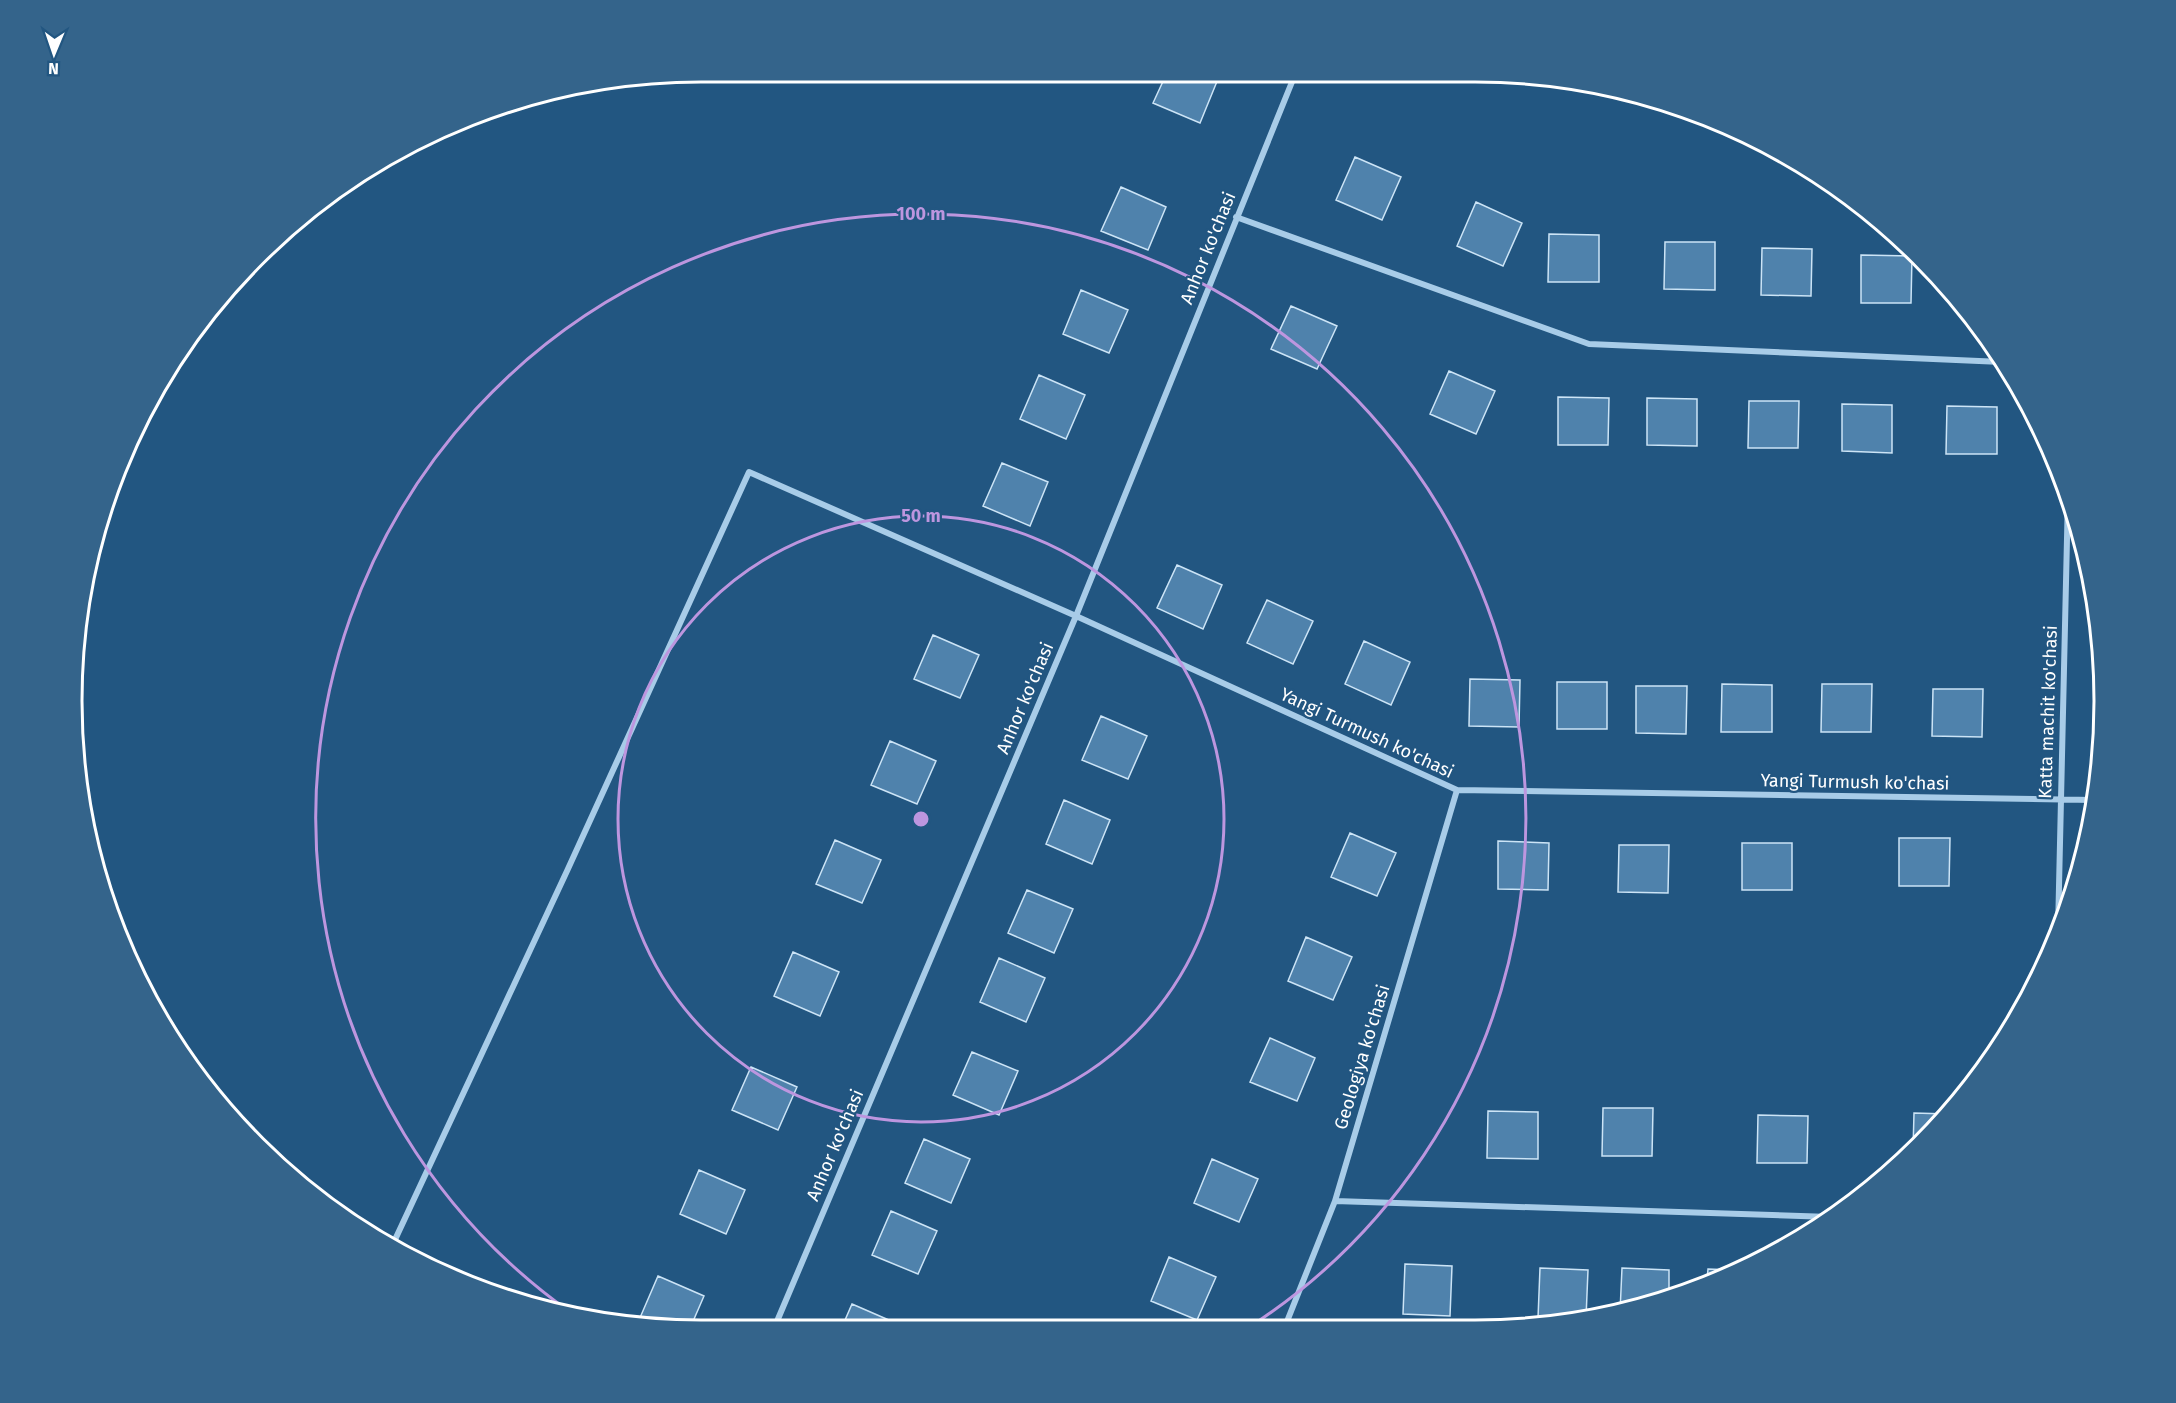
<svg xmlns="http://www.w3.org/2000/svg" width="2176" height="1403" font-family="'Fira Sans',sans-serif">
	<style>
		.building { fill: #4f82ac; stroke: #cce4f6; stroke-width: 1.5 }
		.lines { fill: none; stroke-linecap: round; stroke-linejoin: round }
		.street { stroke: #a8cce8; stroke-width: 6 }
		.ring { fill: none; stroke: #bd96df; stroke-width: 3 }
		.labels { text-anchor: middle; stroke-width: 4.5; stroke-linejoin: round; paint-order: stroke }
		.street-label { font-size: 18px; fill: #fff; stroke: #225681 }
		.rim { fill: none; stroke: #fff; stroke-width: 3 }
		.centre { fill: #bd96df; stroke: #225681; stroke-width: 3 }
		.ring-label { font-size: 18px; text-anchor: middle; font-weight: bold; fill: #bd96df; stroke: #225681; stroke-width: 4.5; stroke-linejoin: round; paint-order: stroke }
	</style>
	<rect width="100%" height="100%" fill="#225681"/>
	<path class="building" d="M1165,77H1213L1218,79L1200,123L1153,103Z
		M1355,157L1401,177L1382,220L1336,200Z
		M1121,187L1166,207L1148,250L1101,231Z
		M1476,202L1522,223L1503,266L1457,246Z
		M1549,234L1599,235V282H1548Z
		M1665,242H1715V290L1664,289Z
		M1762,248L1812,249L1811,296L1761,295Z
		M1861,255L1912,256L1911,303H1861Z
		M1081,290L1128,310L1109,353L1063,334Z
		M1291,306L1337,326L1317,369L1271,349Z
		M1449,371L1495,391L1476,434L1430,414Z
		M1039,375L1085,395L1066,439L1020,419Z
		M1558,397L1609,398L1608,445H1558Z
		M1647,398L1697,399V446L1647,445Z
		M1749,401H1799L1798,448H1748Z
		M1842,404L1892,405V453L1842,451Z
		M1947,406L1997,407V454H1946Z
		M1002,463L1048,482L1030,526L983,506Z
		M1177,565L1222,585L1203,629L1157,608Z
		M1267,600L1313,621L1293,664L1247,643Z
		M933,635L979,655L960,698L914,679Z
		M1364,641L1410,662L1391,705L1345,684Z
		M1470,679L1520,680L1519,727L1469,726Z
		M1557,682H1607V729H1557Z
		M1722,684L1772,685V732H1721Z
		M1822,684H1872L1871,732H1821Z
		M1636,686H1687L1686,734L1636,733Z
		M1933,689H1983L1982,737L1932,736Z
		M1101,716L1147,736L1128,779L1082,760Z
		M890,741L936,761L917,804L871,785Z
		M1064,800L1110,820L1092,864L1046,844Z
		M1350,833L1396,853L1377,896L1331,877Z
		M1899,838H1950L1949,886H1899Z
		M835,840L881,860L862,903L816,884Z
		M1498,841L1549,843L1548,890L1498,889Z
		M1742,843H1792V890H1742Z
		M1619,845H1669L1668,893L1618,892Z
		M1027,890L1073,909L1054,953L1008,933Z
		M1306,937L1352,957L1333,1000L1288,981Z
		M793,952L839,972L820,1016L774,996Z
		M999,958L1045,978L1026,1022L980,1002Z
		M1270,1038L1315,1058L1297,1101L1250,1082Z
		M972,1052L1018,1071L999,1115L953,1095Z
		M751,1067L797,1087L778,1130L732,1110Z
		M1603,1108H1653L1652,1156H1602Z
		M1488,1111L1538,1112V1159L1487,1158Z
		M1914,1113L1947,1114L1913,1150Z
		M1758,1115L1808,1116L1807,1163H1757Z
		M924,1139L970,1159L951,1203L905,1183Z
		M1212,1159L1258,1179L1239,1222L1194,1203Z
		M699,1170L745,1190L726,1234L680,1214Z
		M891,1211L937,1231L918,1274L872,1255Z
		M1169,1257L1216,1277L1197,1320L1151,1301Z
		M1405,1264L1452,1266L1450,1316L1403,1314Z
		M1540,1268L1588,1270L1586,1318H1538Z
		M1622,1268L1669,1270V1297L1638,1309L1620,1312Z
		M1708,1269L1733,1270L1707,1281Z
		M658,1276L704,1296L691,1326H654L639,1320Z
		M852,1304L898,1324L897,1327H842Z"/>
	<g class="lines">
		<path class="street" d="M1236,217L1589,344L2002,362
			M2058,930L2068,495
			M1335,1201L1831,1217
			M393,1244L567,871L749,472L1076,616L1457,790L2093,800
			M775,1326L1076,616L1294,77
			M1284,1329L1335,1201L1457,790"/>
	</g>
	<g class="ring">
		<circle cx="921" cy="819" r="303"/>
		<path d="M570 1312A605 605 0 1 1 1251 1326"/>
	</g>
	<g class="labels">
		<g class="street-label">
			<text transform="translate(1208 248) rotate(-68)" y="6">Anhor ko'chasi</text>
			<text transform="translate(1025 698) rotate(-67)" y="6">Anhor ko'chasi</text>
			<text transform="translate(2048 712) rotate(-88)" y="6">Katta machit ko'chasi</text>
			<text transform="translate(1367 733) rotate(25)" y="6">Yangi Turmush ko'chasi</text>
			<text transform="translate(1855 782) rotate(1)" y="6">Yangi Turmush ko'chasi</text>
			<text transform="translate(1362 1057) rotate(-73)" y="6">Geologiya ko'chasi</text>
			<text transform="translate(835 1145) rotate(-67)" y="6">Anhor ko'chasi</text>
		</g>
	</g>
	<path d="M0 0H2176V1403H0ZM701 82H1475A619 619 0 0 1 2094 701V701A619 619 0 0 1 1475 1320H701A619 619 0 0 1 82 701V701A619 619 0 0 1 701 82Z" fill="#34648b" fill-rule="evenodd"/>
	<path class="rim" d="M701 82H1475A619 619 0 0 1 2094 701V701A619 619 0 0 1 1475 1320H701A619 619 0 0 1 82 701V701A619 619 0 0 1 701 82Z"/>
	<circle cx="921" cy="819" r="9" class="centre"/>
	<g class="ring-label">
		<text x="921" y="220">100 m</text>
		<text x="921" y="522">50 m</text>
	</g>
	<g transform="translate(54 54) rotate(182)" stroke="#225681" stroke-width="4.5" paint-order="stroke">
	<path d="M0-4.5L10 22L0 15L-10 22Z" fill="#ffffff"/>
	<text y="-9" font-size="16" font-weight="bold" text-anchor="middle" fill="#ffffff">N</text>
	</g>
</svg>
